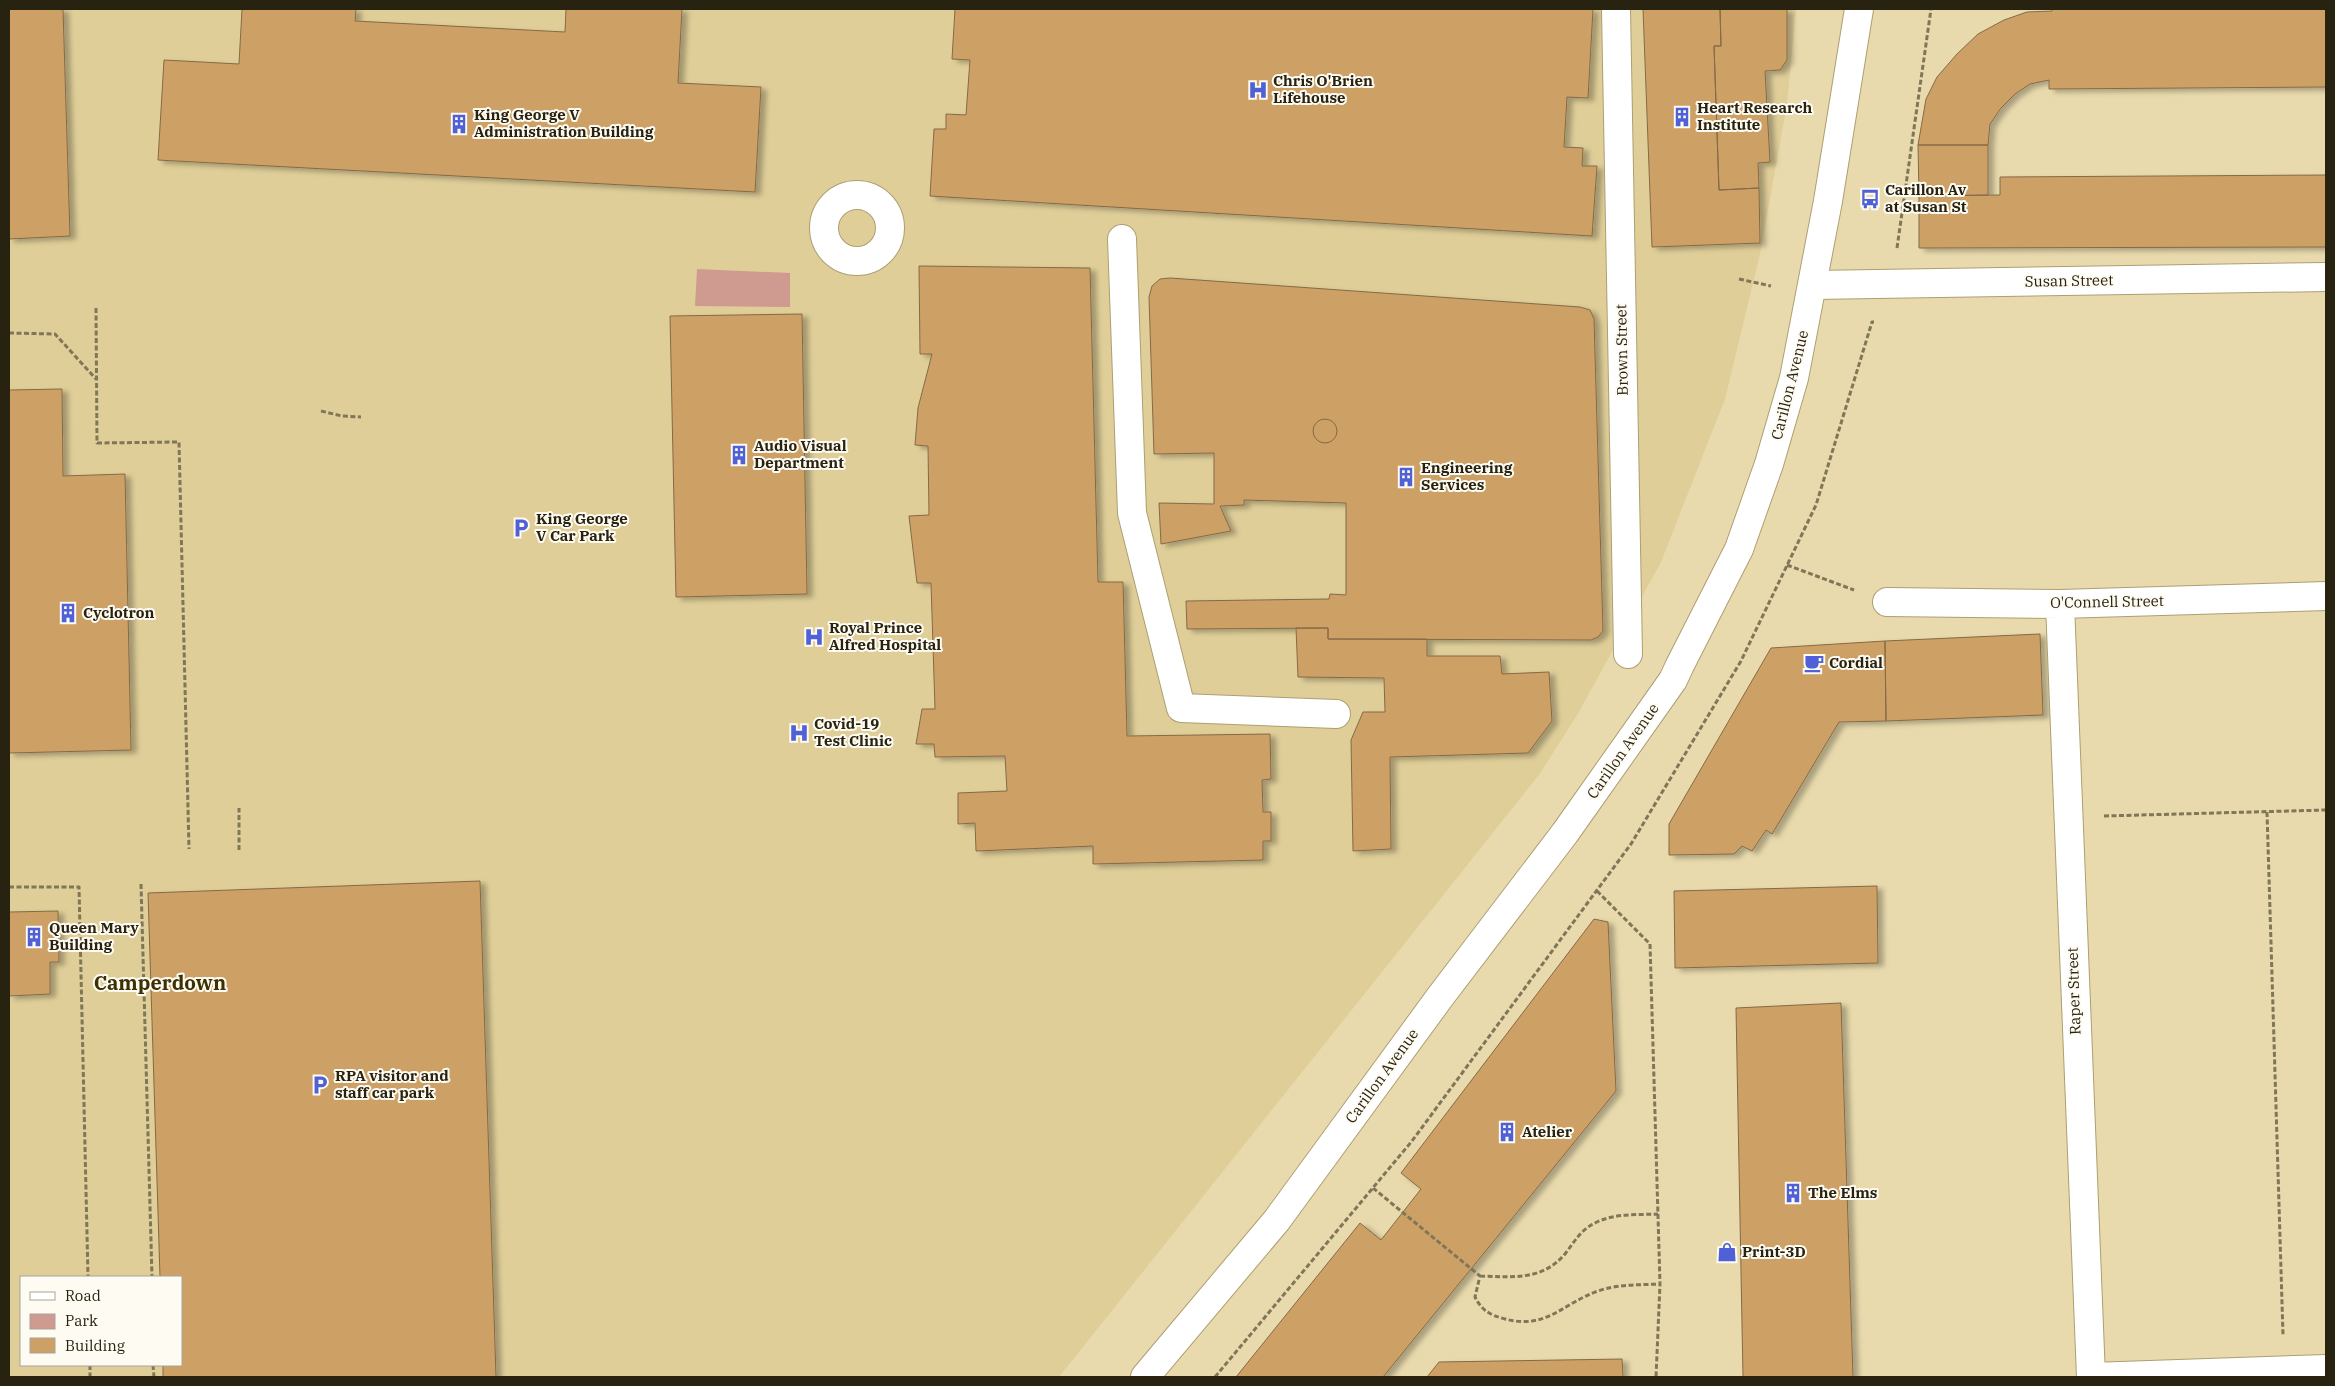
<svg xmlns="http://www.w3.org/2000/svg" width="2335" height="1386" font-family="'IBM Plex Serif',serif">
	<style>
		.built { fill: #dfce98; fill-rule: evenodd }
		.green { fill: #cf9a8f }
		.building { fill: #cda066; stroke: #866a46; filter: url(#shadow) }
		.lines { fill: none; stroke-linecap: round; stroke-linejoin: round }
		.minor-casing { stroke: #ad9f72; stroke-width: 30 }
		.major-casing { stroke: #ad9f72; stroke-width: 30 }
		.path { stroke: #807658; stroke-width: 3; stroke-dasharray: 5 2.5; stroke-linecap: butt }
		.minor { stroke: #fff; stroke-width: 28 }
		.major { stroke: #fff; stroke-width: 28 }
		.labels { text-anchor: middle; stroke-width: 4; stroke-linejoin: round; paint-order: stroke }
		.poi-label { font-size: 15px; font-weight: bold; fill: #282211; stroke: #fefbf2; text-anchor: start }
		.street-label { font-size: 15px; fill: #282211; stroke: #fefbf2 }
		.district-label { font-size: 20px; font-weight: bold; fill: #3c3002; stroke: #fefbf2 }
	</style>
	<defs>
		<filter id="shadow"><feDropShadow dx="5.5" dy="3" stdDeviation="2.5" flood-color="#0004"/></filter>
	</defs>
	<rect width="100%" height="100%" fill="#e8daac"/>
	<path class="built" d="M9,9H1796L1787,104L1760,254L1725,399L1661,562L1579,712L1539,775L1059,1377H9ZM21,1277H181V1365H21Z"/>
	<path class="green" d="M697,269L790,273V307L695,306Z"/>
	<path class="building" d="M9,9H63L70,236L9,239Z
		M242,9H356L355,21L565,32L566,9H682L678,83L761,87L755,192L158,160L164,60L239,64Z
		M955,9H1593L1588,98L1567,97L1564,147L1583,148L1582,166H1597L1592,236L930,196L934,129H946V114L966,115L970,60L952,59Z
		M1643,9H1720L1721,46H1714L1719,190L1759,188L1760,243L1652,247Z
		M1720,9H1787V60L1780,70L1765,71L1770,162L1758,163L1759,188L1719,190L1714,46H1721Z
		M2052,9H2326V87L2049,89V80L2030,84L2015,94L2001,108L1990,124L1988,145H1918L1926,99L1937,77L1957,54L1978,34L2004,20L2027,12L2052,11Z
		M1918,145H1988V195L1919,196Z
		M2326,175V247L1919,248V196L2000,195V177Z
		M919,266L1090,268L1098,582H1123L1127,736L1270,734L1271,779L1262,780L1263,812H1271V841H1263V860L1093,864V846L976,851L975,823L958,824V793L1007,791L1005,756L935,757L934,744H916L922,709H935L931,583H917L909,516L929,515L928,446L915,445L918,408L932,354H920Z
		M1170,278L1580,307L1590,310L1594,319L1603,631L1598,637L1591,640L1328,639V628L1187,629L1186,601L1329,599L1330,594L1346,595V503L1244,500V505L1220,506L1231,531L1161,544L1159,503L1214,504V453L1154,454L1149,297L1152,286L1160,279Z
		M802,314L807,594L676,597L670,316Z
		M62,389L63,476L125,474L131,750L9,753V390Z
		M1313 431a12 12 0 1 1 24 0a12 12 0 1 1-24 0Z
		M1296,628H1328V639H1427V656H1500L1502,674L1549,672L1552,721L1528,753L1390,757L1391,849L1353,851L1351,740L1363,712H1385L1384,678L1298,677Z
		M2040,634L2043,715L1886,721L1885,641Z
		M1885,641L1886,721L1839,722L1772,834L1766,830L1752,851L1742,846L1734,854L1669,855V824L1771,648Z
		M480,881L496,1377H163V1365H181V1277H160L148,893Z
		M1877,886L1878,963L1675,968L1674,891Z
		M58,911L59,962H50V994L9,996V912Z
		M1594,919L1608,922L1616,1091L1383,1377H1236L1360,1223L1381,1240L1421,1189L1401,1173Z
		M1841,1003L1853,1377H1743L1736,1008Z
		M1622,1359L1623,1377H1427L1439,1362Z"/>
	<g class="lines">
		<defs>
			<path id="minor" d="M1616,9L1628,654
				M824 228a33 33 0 1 1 66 0a33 33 0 1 1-66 0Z
				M1122,239L1132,513L1181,708L1336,714
				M1813,285L2326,277
				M1887,602L2060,604L2326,596
				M2060,604L2091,1377L2326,1369"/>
			<path id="major" d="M1145,1377L1277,1220L1440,997L1565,833L1673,680L1680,665L1739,549L1769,464L1794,378L1828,201L1859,9"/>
		</defs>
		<use href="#minor" class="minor-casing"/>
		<use href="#major" class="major-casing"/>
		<path class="path" d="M1897,248L1931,9
			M1739,279L1771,286
			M96,308L97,443L179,442L189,849
			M9,333L55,334L96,379
			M321,411L342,416L361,417
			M1787,565L1854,590
			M2267,812L2283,1335
			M2104,816L2326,810
			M239,850V808
			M141,884L152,1277
			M9,887H79L88,1277
			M1597,891L1650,944L1660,1284L1656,1377
			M1373,1188L1480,1276L1475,1297C1482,1311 1490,1315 1505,1319C1547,1330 1563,1303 1598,1291C1618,1284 1639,1285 1660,1284
			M1480,1276C1512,1277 1542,1281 1565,1254C1575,1241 1581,1229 1597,1222C1616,1213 1638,1215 1658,1214
			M90,1365V1377
			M153,1365L154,1377
			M1215,1377L1412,1141L1631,844L1741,661L1816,505L1872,322H1874"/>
		<use href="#minor" class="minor"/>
		<use href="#major" class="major"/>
	</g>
	<defs>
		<symbol id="hospital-bare" viewBox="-9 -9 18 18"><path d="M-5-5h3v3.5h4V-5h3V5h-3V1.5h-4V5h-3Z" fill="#5061d7" stroke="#fefbf2" stroke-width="2.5" paint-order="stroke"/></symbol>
		<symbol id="building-bare" viewBox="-9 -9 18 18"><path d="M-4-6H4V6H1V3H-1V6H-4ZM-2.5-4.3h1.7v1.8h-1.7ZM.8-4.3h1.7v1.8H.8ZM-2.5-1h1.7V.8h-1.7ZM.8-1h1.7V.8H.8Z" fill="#5061d7" stroke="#fefbf2" stroke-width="2.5" paint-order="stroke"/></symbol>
		<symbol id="bus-bare" viewBox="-9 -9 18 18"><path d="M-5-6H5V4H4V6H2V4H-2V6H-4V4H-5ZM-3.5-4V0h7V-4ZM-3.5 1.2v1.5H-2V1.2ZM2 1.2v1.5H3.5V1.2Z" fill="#5061d7" stroke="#fefbf2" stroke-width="2.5" paint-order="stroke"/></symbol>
		<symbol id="parking-bare" viewBox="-9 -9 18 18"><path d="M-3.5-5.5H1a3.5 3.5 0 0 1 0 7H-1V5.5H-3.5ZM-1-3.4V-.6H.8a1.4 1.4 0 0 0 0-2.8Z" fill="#5061d7" stroke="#fefbf2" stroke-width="2.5" paint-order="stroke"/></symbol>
		<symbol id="cafe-bare" viewBox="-9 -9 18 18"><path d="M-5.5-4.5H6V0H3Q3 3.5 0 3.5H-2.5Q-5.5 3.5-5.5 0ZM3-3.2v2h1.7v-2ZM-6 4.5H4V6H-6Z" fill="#5061d7" stroke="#fefbf2" stroke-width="2.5" paint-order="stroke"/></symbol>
		<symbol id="shop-bare" viewBox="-9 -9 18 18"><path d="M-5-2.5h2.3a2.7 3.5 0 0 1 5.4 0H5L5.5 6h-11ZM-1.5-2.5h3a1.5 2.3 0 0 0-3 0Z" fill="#5061d7" stroke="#fefbf2" stroke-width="2.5" paint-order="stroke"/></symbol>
	</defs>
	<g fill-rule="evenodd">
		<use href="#hospital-bare" x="1244" y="76" width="28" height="28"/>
		<use href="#building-bare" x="1668" y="103" width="28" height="28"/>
		<use href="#building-bare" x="445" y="110" width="28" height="28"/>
		<use href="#bus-bare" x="1856" y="185" width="28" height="28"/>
		<use href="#building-bare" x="725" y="441" width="28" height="28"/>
		<use href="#building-bare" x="1392" y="463" width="28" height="28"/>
		<use href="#parking-bare" x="507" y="514" width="28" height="28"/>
		<use href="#building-bare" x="54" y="599" width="28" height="28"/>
		<use href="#hospital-bare" x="800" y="623" width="28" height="28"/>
		<use href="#cafe-bare" x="1800" y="649" width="28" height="28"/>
		<use href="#hospital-bare" x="785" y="719" width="28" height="28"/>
		<use href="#building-bare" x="20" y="923" width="28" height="28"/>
		<use href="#parking-bare" x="306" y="1071" width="28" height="28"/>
		<use href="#building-bare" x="1493" y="1118" width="28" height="28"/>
		<use href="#building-bare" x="1779" y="1179" width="28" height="28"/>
		<use href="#shop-bare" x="1713" y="1238" width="28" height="28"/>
	</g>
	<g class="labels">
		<g class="poi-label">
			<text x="1273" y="86">Chris O'Brien<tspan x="1273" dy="17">Lifehouse</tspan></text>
			<text x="1697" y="113">Heart Research<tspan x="1697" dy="17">Institute</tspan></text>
			<text x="474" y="120">King George V<tspan x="474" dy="17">Administration Building</tspan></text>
			<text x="1885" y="195">Carillon Av<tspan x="1885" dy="17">at Susan St</tspan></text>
			<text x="754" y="451">Audio Visual<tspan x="754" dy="17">Department</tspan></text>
			<text x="1421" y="473">Engineering<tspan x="1421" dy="17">Services</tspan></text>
			<text x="536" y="524">King George<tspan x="536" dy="17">V Car Park</tspan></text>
			<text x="83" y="618">Cyclotron</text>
			<text x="829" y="633">Royal Prince<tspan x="829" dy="17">Alfred Hospital</tspan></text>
			<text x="1829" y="668">Cordial</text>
			<text x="814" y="729">Covid-19<tspan x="814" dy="17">Test Clinic</tspan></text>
			<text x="49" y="933">Queen Mary<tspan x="49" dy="17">Building</tspan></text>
			<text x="335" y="1081">RPA visitor and<tspan x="335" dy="17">staff car park</tspan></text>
			<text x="1522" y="1137">Atelier</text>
			<text x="1808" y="1198">The Elms</text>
			<text x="1742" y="1257">Print-3D</text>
		</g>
		<g class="street-label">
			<text transform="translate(2069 281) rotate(-1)" y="5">Susan Street</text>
			<text transform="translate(1622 350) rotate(-91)" y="5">Brown Street</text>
			<text transform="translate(1790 385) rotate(-76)" y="5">Carillon Avenue</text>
			<text transform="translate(2107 602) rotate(-1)" y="5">O'Connell Street</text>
			<text transform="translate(1623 751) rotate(-55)" y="5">Carillon Avenue</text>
			<text transform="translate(2074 991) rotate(-92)" y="5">Raper Street</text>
			<text transform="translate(1382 1076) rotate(-54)" y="5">Carillon Avenue</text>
		</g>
		<g class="district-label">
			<text x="160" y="990">Camperdown</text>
		</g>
	</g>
	<rect width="2335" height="1386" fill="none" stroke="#282211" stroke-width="20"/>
	<rect x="20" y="1276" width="162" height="90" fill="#fefbf2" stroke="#a8a498"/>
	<rect x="30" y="1292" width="25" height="8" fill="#ffffff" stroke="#a8a498"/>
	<text x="65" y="1301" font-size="15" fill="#282211">Road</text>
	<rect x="30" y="1314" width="25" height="15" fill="#cf9a8f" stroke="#a8a498"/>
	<text x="65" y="1326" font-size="15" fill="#282211">Park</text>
	<rect x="30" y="1338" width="25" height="15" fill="#cda066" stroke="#a8a498"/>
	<text x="65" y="1351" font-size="15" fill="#282211">Building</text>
</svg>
